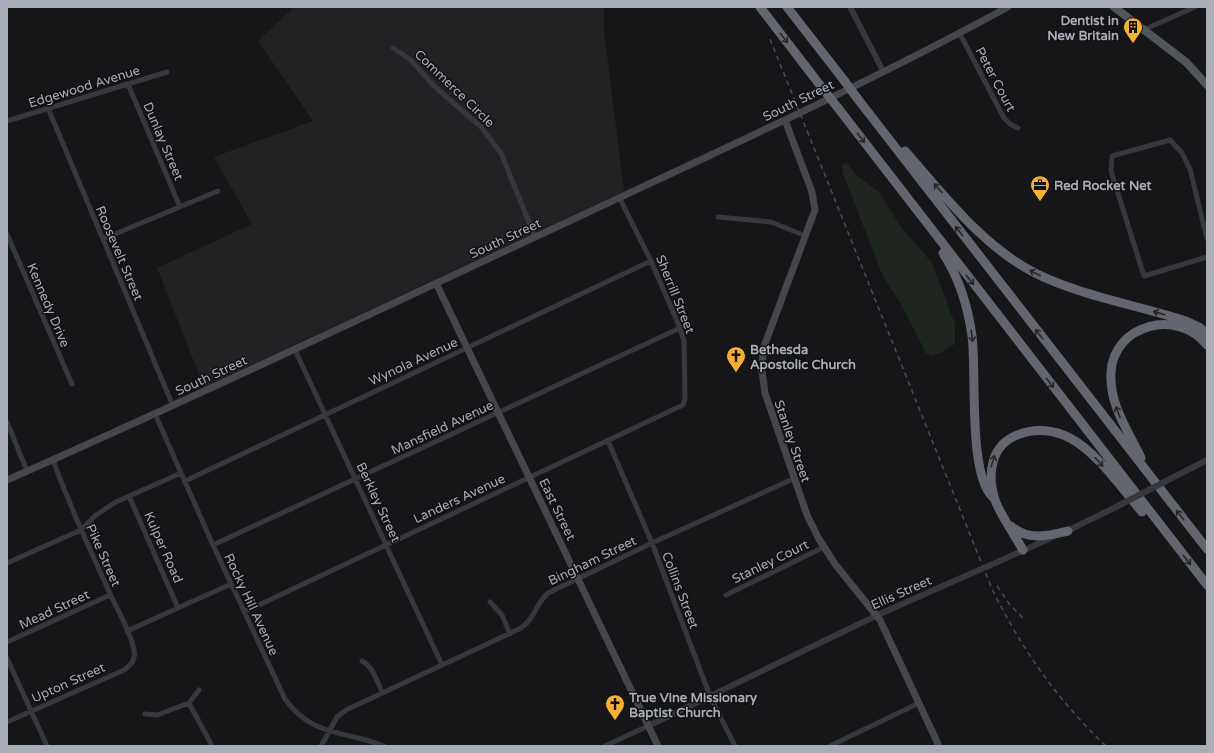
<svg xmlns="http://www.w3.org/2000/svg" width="1214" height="753" font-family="'Varela Round',sans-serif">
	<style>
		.built { fill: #222225 }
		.green { fill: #1e261f }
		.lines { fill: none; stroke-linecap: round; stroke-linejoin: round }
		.minor { stroke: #37383d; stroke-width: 5 }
		.tertiary { stroke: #37383d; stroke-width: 6 }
		.secondary { stroke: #45474d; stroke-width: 7 }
		.primary { stroke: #53555c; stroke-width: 8 }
		.motorway { stroke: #63666e; stroke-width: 9 }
		.rail { stroke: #4a4c52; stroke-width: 1.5; stroke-dasharray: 5 4; stroke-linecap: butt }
		.tertiary-bridge { stroke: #37383d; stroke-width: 6 }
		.motorway-bridge { stroke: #63666e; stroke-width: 9 }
		.oneway { stroke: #26262a }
		.labels { text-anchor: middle; stroke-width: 3; stroke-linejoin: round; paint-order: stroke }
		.poi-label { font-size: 13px; font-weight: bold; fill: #a8adb8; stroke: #111113; text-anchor: start }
		.street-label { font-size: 13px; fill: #a8adb8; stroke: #111113 }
	</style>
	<rect width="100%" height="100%" fill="#161618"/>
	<path class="built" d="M294,7H604V31L624,191L204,387L157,268L252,224L214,157L313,121L258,41Z"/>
	<path class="green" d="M846,162L857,176L879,192L901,227L932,263L955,324V344L942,352L931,356L926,353L901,304L882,274L843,174L842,165Z"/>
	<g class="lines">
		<path class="minor" d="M1143,30L1195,7
			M960,34L1004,118L1010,124L1018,128
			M393,48L411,60L433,85L481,127L501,153L535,237
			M128,84L180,207
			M48,108L173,406
			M7,121L167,72
			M718,217L771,222L806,236
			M7,234L72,384
			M103,239L218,191
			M1207,239L1190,169L1182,153L1170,140L1112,156L1111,171L1144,276L1207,257
			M295,350L442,665
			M155,414L213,545L285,699C313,738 345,730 384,746
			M7,422L27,471
			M608,441L652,543L710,696L735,746
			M185,481L651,261
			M129,496L178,608
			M213,545L680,328
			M7,563L81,530L96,515L116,502L181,473
			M726,595L824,547
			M490,602L502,615L510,634
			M244,612L683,405L685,399L684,341L680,328L651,261L619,197
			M127,631L231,584
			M7,642L110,595
			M7,658L47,746
			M362,661C373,667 377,681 382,692
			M189,703L212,746
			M145,714L157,715L189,703L199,690
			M7,722L124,670C131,665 136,660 134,650C130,629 116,608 108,589C88,546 69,504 53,460
			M321,746L337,717L346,710L521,628C535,619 536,603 548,593L652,543L793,479
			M605,746L648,726
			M830,746L919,703"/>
		<path class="tertiary" d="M850,7L883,71
			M1172,478L1207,460
			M1065,532L1116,507
			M991,565L1053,537
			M648,726L882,613L979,570"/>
		<path class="secondary" d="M785,120L812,192L815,210L763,349L762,371L765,393L807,515L819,539L835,564L880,620L939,746
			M436,283L658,746
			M7,480C194,398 378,310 563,224C712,154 863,86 1008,7"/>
		<path class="primary" d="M1114,7L1186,62L1207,85"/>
		<path class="motorway" d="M760,7L823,89
			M787,7L843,79
			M857,98L1207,549
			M838,108L1207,585
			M905,151C944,195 982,246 1035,273C1081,296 1137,305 1186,321L1199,327L1207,334
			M943,253C959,278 968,306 972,336C977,370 967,480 995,499
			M1141,458C1128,430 1109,405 1111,372C1114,324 1178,308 1207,345
			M1011,526C1028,541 1047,536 1068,531
			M1023,550C1015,536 1000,514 995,500C987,474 990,444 1020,434C1036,428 1055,430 1070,438C1098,453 1122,489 1142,512"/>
		<path class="rail" d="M770,39L992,589C1021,648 1058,701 1106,746
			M997,586L1010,605L1025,620"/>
		<path class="tertiary-bridge" d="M1116,507L1172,478
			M979,570L991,565"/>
		<path class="motorway-bridge" d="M843,79L857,98
			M823,89L838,108"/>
	</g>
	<defs><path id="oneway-shaft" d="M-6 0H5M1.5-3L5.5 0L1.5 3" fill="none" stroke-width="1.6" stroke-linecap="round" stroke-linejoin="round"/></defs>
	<g class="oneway">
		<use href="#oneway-shaft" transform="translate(784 38) rotate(52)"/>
		<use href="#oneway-shaft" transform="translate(861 138) rotate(52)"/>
		<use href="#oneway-shaft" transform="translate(938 188) rotate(-132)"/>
		<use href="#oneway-shaft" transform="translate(959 231) rotate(-128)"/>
		<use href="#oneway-shaft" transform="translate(1035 273) rotate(-153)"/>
		<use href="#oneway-shaft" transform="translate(970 280) rotate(52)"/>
		<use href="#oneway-shaft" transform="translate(1159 313) rotate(-164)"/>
		<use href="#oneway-shaft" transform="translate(1039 334) rotate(-128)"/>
		<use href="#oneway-shaft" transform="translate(972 336) rotate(82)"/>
		<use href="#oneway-shaft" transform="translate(1050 383) rotate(52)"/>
		<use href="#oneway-shaft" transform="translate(1118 412) rotate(-110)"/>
		<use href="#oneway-shaft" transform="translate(993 461) rotate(-72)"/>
		<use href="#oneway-shaft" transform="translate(1099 462) rotate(48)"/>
		<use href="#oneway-shaft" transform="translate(1180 515) rotate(-128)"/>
		<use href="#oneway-shaft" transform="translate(1187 560) rotate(52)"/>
	</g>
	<defs>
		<symbol id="building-pin" viewBox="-11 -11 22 30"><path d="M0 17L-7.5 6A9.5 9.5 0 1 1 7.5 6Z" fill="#f2b134" stroke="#111113"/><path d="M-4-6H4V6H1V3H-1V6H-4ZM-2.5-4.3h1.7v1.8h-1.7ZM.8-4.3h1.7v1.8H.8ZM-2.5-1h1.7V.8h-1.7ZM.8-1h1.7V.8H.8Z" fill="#111"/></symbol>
		<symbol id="office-pin" viewBox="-11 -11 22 30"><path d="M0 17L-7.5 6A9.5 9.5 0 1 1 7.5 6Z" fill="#f2b134" stroke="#111113"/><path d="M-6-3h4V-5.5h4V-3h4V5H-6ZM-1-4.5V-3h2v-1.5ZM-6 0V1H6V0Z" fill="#111"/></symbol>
		<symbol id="church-pin" viewBox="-11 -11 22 30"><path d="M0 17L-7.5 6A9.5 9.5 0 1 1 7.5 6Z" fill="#f2b134" stroke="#111113"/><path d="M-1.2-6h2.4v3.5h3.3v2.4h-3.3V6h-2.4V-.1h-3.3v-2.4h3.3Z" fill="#111"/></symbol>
	</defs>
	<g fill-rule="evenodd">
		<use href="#building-pin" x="1122" y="16" width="22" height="30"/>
		<use href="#office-pin" x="1029" y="174" width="22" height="30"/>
		<use href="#church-pin" x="725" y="345" width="22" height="30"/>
		<use href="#church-pin" x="604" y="693" width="22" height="30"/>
	</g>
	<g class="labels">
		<g class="poi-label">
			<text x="1119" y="25" text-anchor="end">Dentist in<tspan x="1119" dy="15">New Britain</tspan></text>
			<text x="1054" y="190">Red Rocket Net</text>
			<text x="750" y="354">Bethesda<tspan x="750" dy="15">Apostolic Church</tspan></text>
			<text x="629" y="702">True Vine Missionary<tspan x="629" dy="15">Baptist Church</tspan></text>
		</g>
		<g class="street-label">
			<text transform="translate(996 79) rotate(62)" y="5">Peter Court</text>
			<text transform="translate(84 86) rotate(-17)" y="5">Edgewood Avenue</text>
			<text transform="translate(455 88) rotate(44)" y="5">Commerce Circle</text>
			<text transform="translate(798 100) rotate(-26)" y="5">South Street</text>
			<text transform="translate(164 141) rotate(67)" y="5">Dunlay Street</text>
			<text transform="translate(505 238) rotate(-25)" y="5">South Street</text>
			<text transform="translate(120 253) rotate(67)" y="5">Roosevelt Street</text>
			<text transform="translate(676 294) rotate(68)" y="5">Sherrill Street</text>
			<text transform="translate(49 305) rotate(67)" y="5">Kennedy Drive</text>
			<text transform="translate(413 361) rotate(-25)" y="5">Wynola Avenue</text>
			<text transform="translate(211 375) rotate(-25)" y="5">South Street</text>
			<text transform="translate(442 427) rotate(-25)" y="5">Mansfield Avenue</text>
			<text transform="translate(793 441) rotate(71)" y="5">Stanley Street</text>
			<text transform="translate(459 498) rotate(-25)" y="5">Landers Avenue</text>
			<text transform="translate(379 502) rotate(65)" y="5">Berkley Street</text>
			<text transform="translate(558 509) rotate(64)" y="5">East Street</text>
			<text transform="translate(164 547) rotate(66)" y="5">Kulper Road</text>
			<text transform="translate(104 555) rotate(66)" y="5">Pike Street</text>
			<text transform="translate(592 560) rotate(-26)" y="5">Bingham Street</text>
			<text transform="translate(770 561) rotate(-26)" y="5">Stanley Court</text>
			<text transform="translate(681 590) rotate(69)" y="5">Collins Street</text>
			<text transform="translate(901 592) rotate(-24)" y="5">Ellis Street</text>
			<text transform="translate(252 604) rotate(65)" y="5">Rocky Hill Avenue</text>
			<text transform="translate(54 609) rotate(-25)" y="5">Mead Street</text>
			<text transform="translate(68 682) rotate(-24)" y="5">Upton Street</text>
		</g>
	</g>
	<rect width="1214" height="753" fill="none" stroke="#a8adb8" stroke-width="16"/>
</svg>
